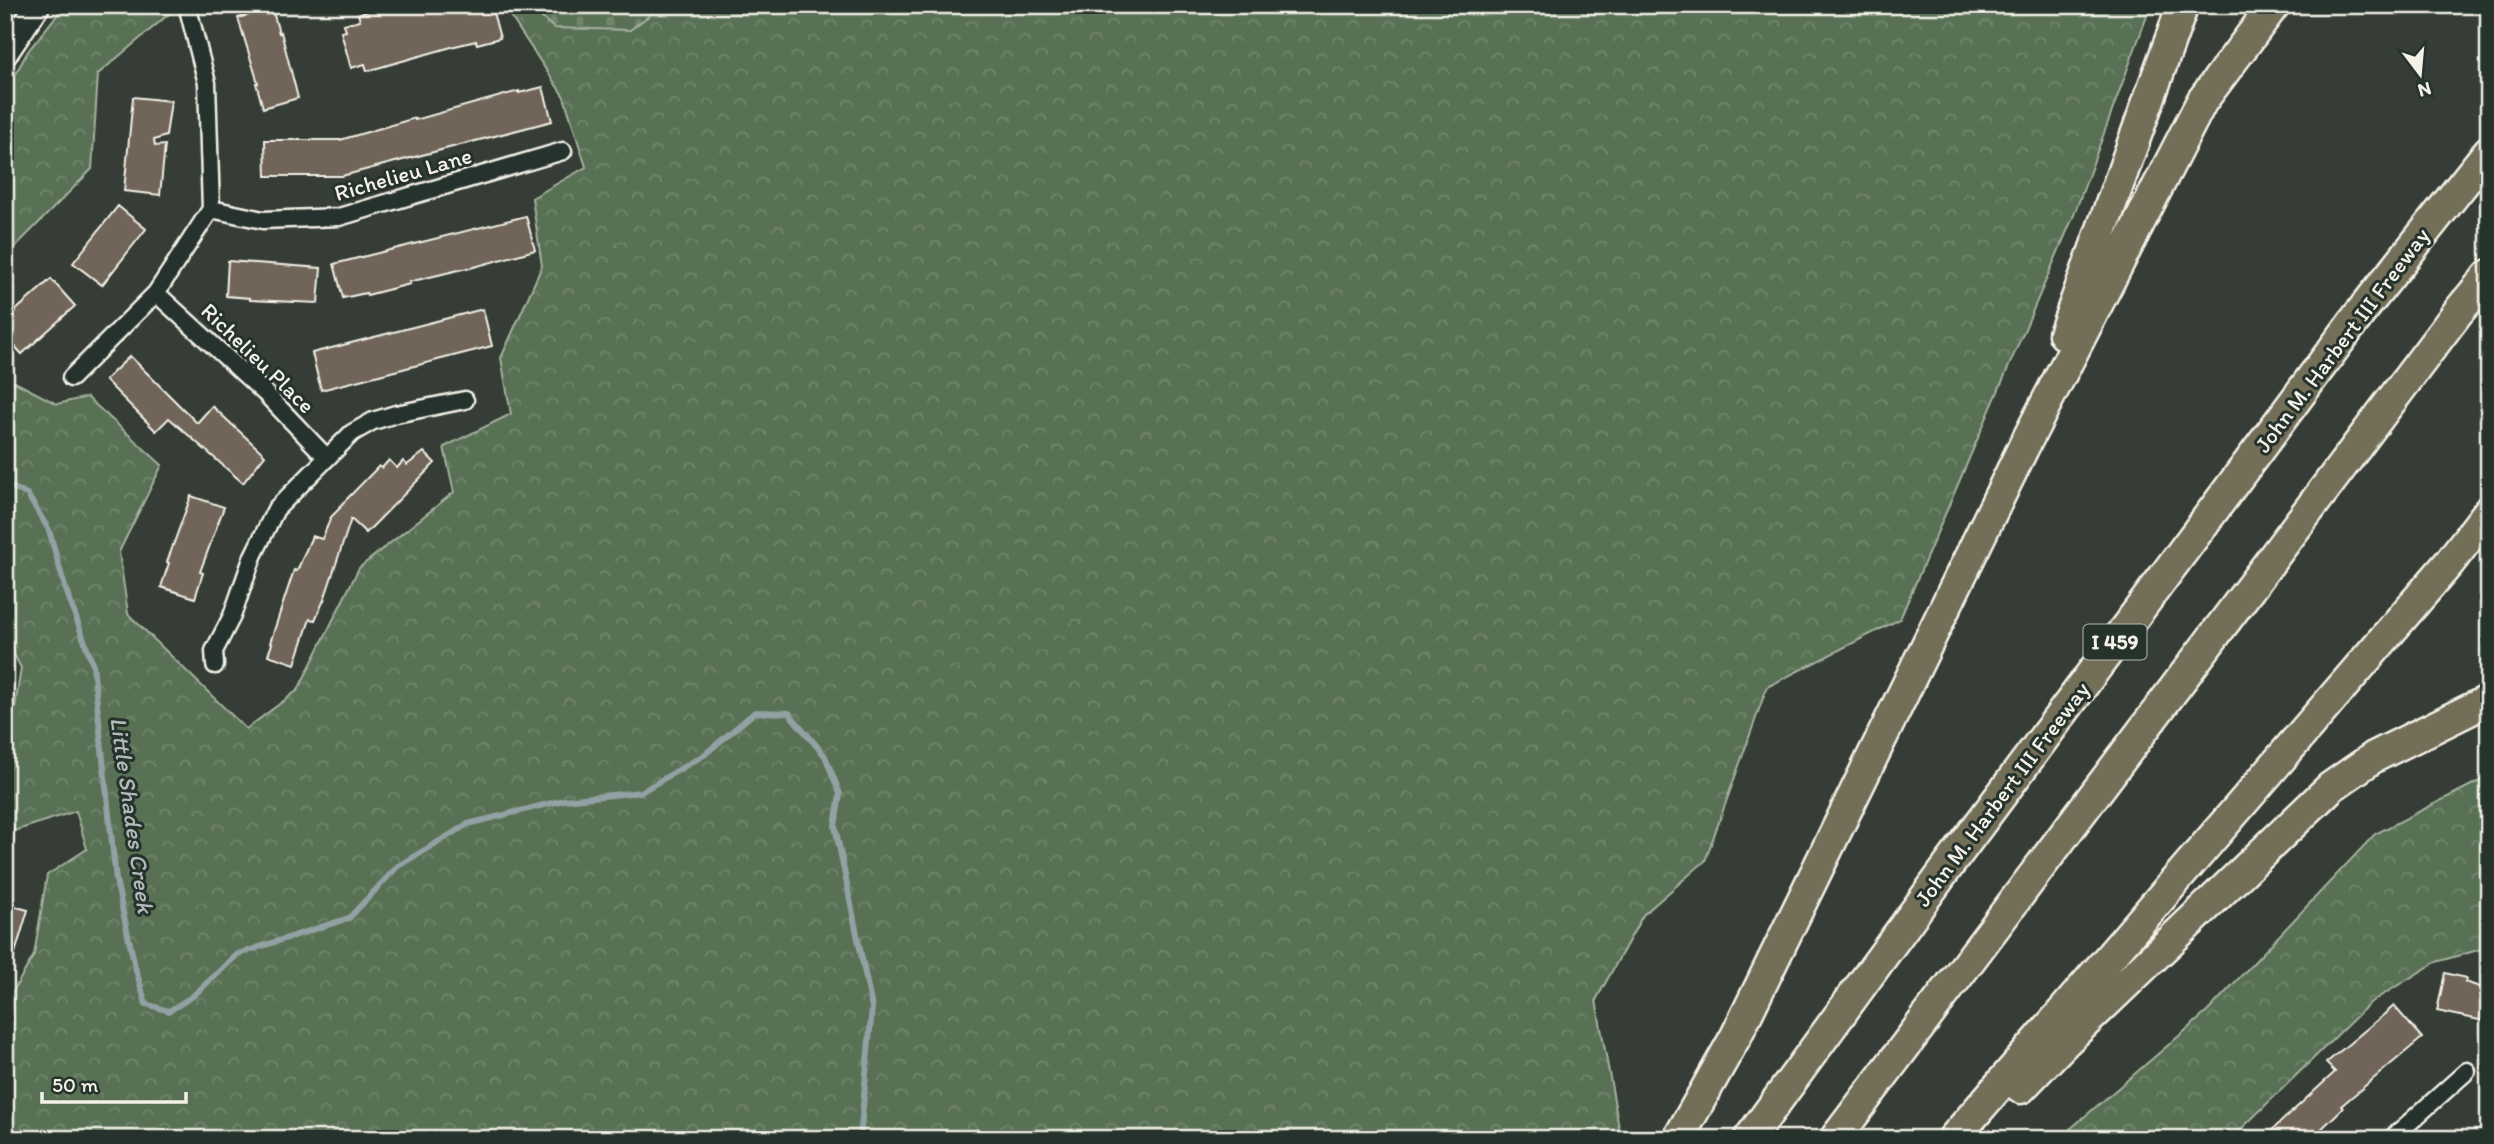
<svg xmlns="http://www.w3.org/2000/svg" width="2494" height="1144" font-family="Itim,sans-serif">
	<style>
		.forest { fill: url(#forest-crowns); stroke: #a6b19e; stroke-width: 2 }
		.cemetery { fill: url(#cemetery-stones); stroke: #a6b19e; stroke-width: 2 }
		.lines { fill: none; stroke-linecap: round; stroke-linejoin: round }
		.stream { stroke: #92a1a3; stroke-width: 6 }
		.building { fill: #6f6558; stroke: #f4f1e8; stroke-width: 2 }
		.street-casing { stroke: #f4f1e8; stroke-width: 21 }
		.secondary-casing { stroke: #f4f1e8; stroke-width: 28 }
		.highway-casing { stroke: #f4f1e8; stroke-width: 35 }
		.street { stroke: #26332d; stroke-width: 16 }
		.secondary { stroke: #26332d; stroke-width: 23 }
		.highway { stroke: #726e59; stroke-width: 30 }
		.labels { text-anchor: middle; stroke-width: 6; stroke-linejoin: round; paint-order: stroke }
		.shield { fill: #26332d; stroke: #b6b8b0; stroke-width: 2 }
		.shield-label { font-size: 21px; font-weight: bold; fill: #f4f1e8 }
		.street-label { font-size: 23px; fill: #f4f1e8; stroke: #26332d }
		.water-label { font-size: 24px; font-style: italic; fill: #b2bbba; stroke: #26332d }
	</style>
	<defs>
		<pattern id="forest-crowns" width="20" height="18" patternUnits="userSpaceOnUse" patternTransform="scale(1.75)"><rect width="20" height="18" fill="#597155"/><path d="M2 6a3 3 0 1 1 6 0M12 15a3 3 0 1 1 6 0" fill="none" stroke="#71866d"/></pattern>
		<pattern id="cemetery-stones" width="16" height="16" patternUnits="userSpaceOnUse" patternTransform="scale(1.75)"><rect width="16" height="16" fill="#597155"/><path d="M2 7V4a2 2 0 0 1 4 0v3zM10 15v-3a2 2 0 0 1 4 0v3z" fill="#71866d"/></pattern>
	</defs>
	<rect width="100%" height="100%" fill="#353d36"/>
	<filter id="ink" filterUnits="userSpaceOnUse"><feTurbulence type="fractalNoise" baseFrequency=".0143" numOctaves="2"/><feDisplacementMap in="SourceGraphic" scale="14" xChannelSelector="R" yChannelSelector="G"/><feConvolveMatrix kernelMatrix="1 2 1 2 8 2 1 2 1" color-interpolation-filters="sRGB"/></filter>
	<g filter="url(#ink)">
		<path class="forest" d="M65,5H174L176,8L98,74L92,169L5,257V93L28,51Z
			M503,5H527L554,28L659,8V5H2151L2074,215L1900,619L1767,687L1705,861L1643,915L1596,1000L1621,1139H5V1005L34,955L47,875L87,849L76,811L14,831L5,823V752L9,747L21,668L5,637V377L57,404L87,397L162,465L119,552L128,614L246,729L298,690L359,568L454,492L444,447L511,414L501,358L542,266L532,198L586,167L564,97Z
			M2489,776V947L2436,962L2371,1002L2231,1139H2062L2063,1135L2207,1012L2375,834Z"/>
		<path class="cemetery" d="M527,5H659V8L630,30L554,28Z"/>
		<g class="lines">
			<path class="stream" d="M5,484L27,494L49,530L65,587L93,665L116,880L135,967L146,1004L169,1011L193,996L238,954L349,918L398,866L468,824L564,800L641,792L704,755L755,712L789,713L825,756L840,794L835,826L872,1008L860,1139"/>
		</g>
		<path class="building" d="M387,5H491L500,38L477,44L476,41L455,46L367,71L365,64L351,68L341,32L346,31L344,24L360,20L358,14Z
			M272,8L279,33L281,32L298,98L263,108L256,83H258L238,18Z
			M543,87L552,121L342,176H266L265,140H340L415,118V120L519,91V93Z
			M133,97L171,101L166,136L154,140L155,146L165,145L160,195L124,191Z
			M118,206L146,229L102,285L73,263Z
			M526,216L535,250L467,269V268L409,282L410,284L367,295L366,293L343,298L334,264Z
			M228,261L321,268L318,303L250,300V298L226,296Z
			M51,279L75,306L22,354L5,336V320Z
			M483,309L492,346L321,390L312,353Z
			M130,356L197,423L212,406L265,455L243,483L169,418L156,431L105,380Z
			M424,452L435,463L366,533L351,519L324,600L315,620L310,619L295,664L268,655L272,644L270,643L294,570L297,571L312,536L322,539L331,517L340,508L339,507L379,466L382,468L389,460L397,468L403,461L407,465Z
			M191,496L224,507L200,572L203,573L195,598L161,587L169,563L167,562Z
			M5,904L28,910L9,973H5Z
			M2445,973L2466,978L2465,982L2489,990V1022L2437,1011Z
			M2394,1006L2422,1038L2341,1106L2343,1108L2311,1139H2277L2271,1131L2335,1072L2326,1063Z"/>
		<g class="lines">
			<defs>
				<path id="street" d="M211,209L263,220L339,217L563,151
					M156,293L265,393L327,458
					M71,378L156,293L211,209L207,83L187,5
					M215,665L214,651L232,616L253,556L276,509L352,433L373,421L396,414L465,400
					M2391,1139L2467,1071"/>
				<path id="secondary" d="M5,54L38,5"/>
				<path id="highway" d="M2064,334L2183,5
					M2021,1088L2066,1041L2331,787L2374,757L2489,700
					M1678,1139L1736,1036L2023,448L2202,101L2274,5
					M1749,1139L1949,865L2361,312L2489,151
					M1835,1139L2458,312L2489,275
					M1953,1139L2449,563L2489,511"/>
			</defs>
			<use href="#street" class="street-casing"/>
			<use href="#secondary" class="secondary-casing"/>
			<use href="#highway" class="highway-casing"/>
			<use href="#street" class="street"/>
			<use href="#secondary" class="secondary"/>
			<use href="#highway" class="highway"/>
		</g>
	</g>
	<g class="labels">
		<rect class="shield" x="2083.5" y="624.5" width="63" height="35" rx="5"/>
		<g class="shield-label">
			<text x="2115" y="649">I 459</text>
		</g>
		<g class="street-label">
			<text transform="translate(403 174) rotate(-16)" y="8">Richelieu Lane</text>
			<text transform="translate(2342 340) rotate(-53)" y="8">John M. Harbert III Freeway</text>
			<text transform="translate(258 358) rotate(44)" y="8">Richelieu Place</text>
			<text transform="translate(2002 794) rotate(-53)" y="8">John M. Harbert III Freeway</text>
		</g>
		<g class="water-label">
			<text transform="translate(132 815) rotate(82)" y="8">Little Shades Creek</text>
		</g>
	</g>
	<rect width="2494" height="1144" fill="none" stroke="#26332d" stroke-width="28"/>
	<rect x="14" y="14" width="2466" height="1116" fill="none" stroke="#f4f1e8" stroke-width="2.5" filter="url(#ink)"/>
	<g transform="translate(2420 74) rotate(164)" stroke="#26332d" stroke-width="5" paint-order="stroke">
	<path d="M0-5L12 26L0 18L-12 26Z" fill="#f4f1e8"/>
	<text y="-10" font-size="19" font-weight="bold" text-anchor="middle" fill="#f4f1e8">N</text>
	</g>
	<path d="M42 1092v10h144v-10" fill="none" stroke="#f4f1e8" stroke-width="3.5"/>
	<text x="52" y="1092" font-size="21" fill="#f4f1e8" stroke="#26332d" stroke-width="5" paint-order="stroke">50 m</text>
</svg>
